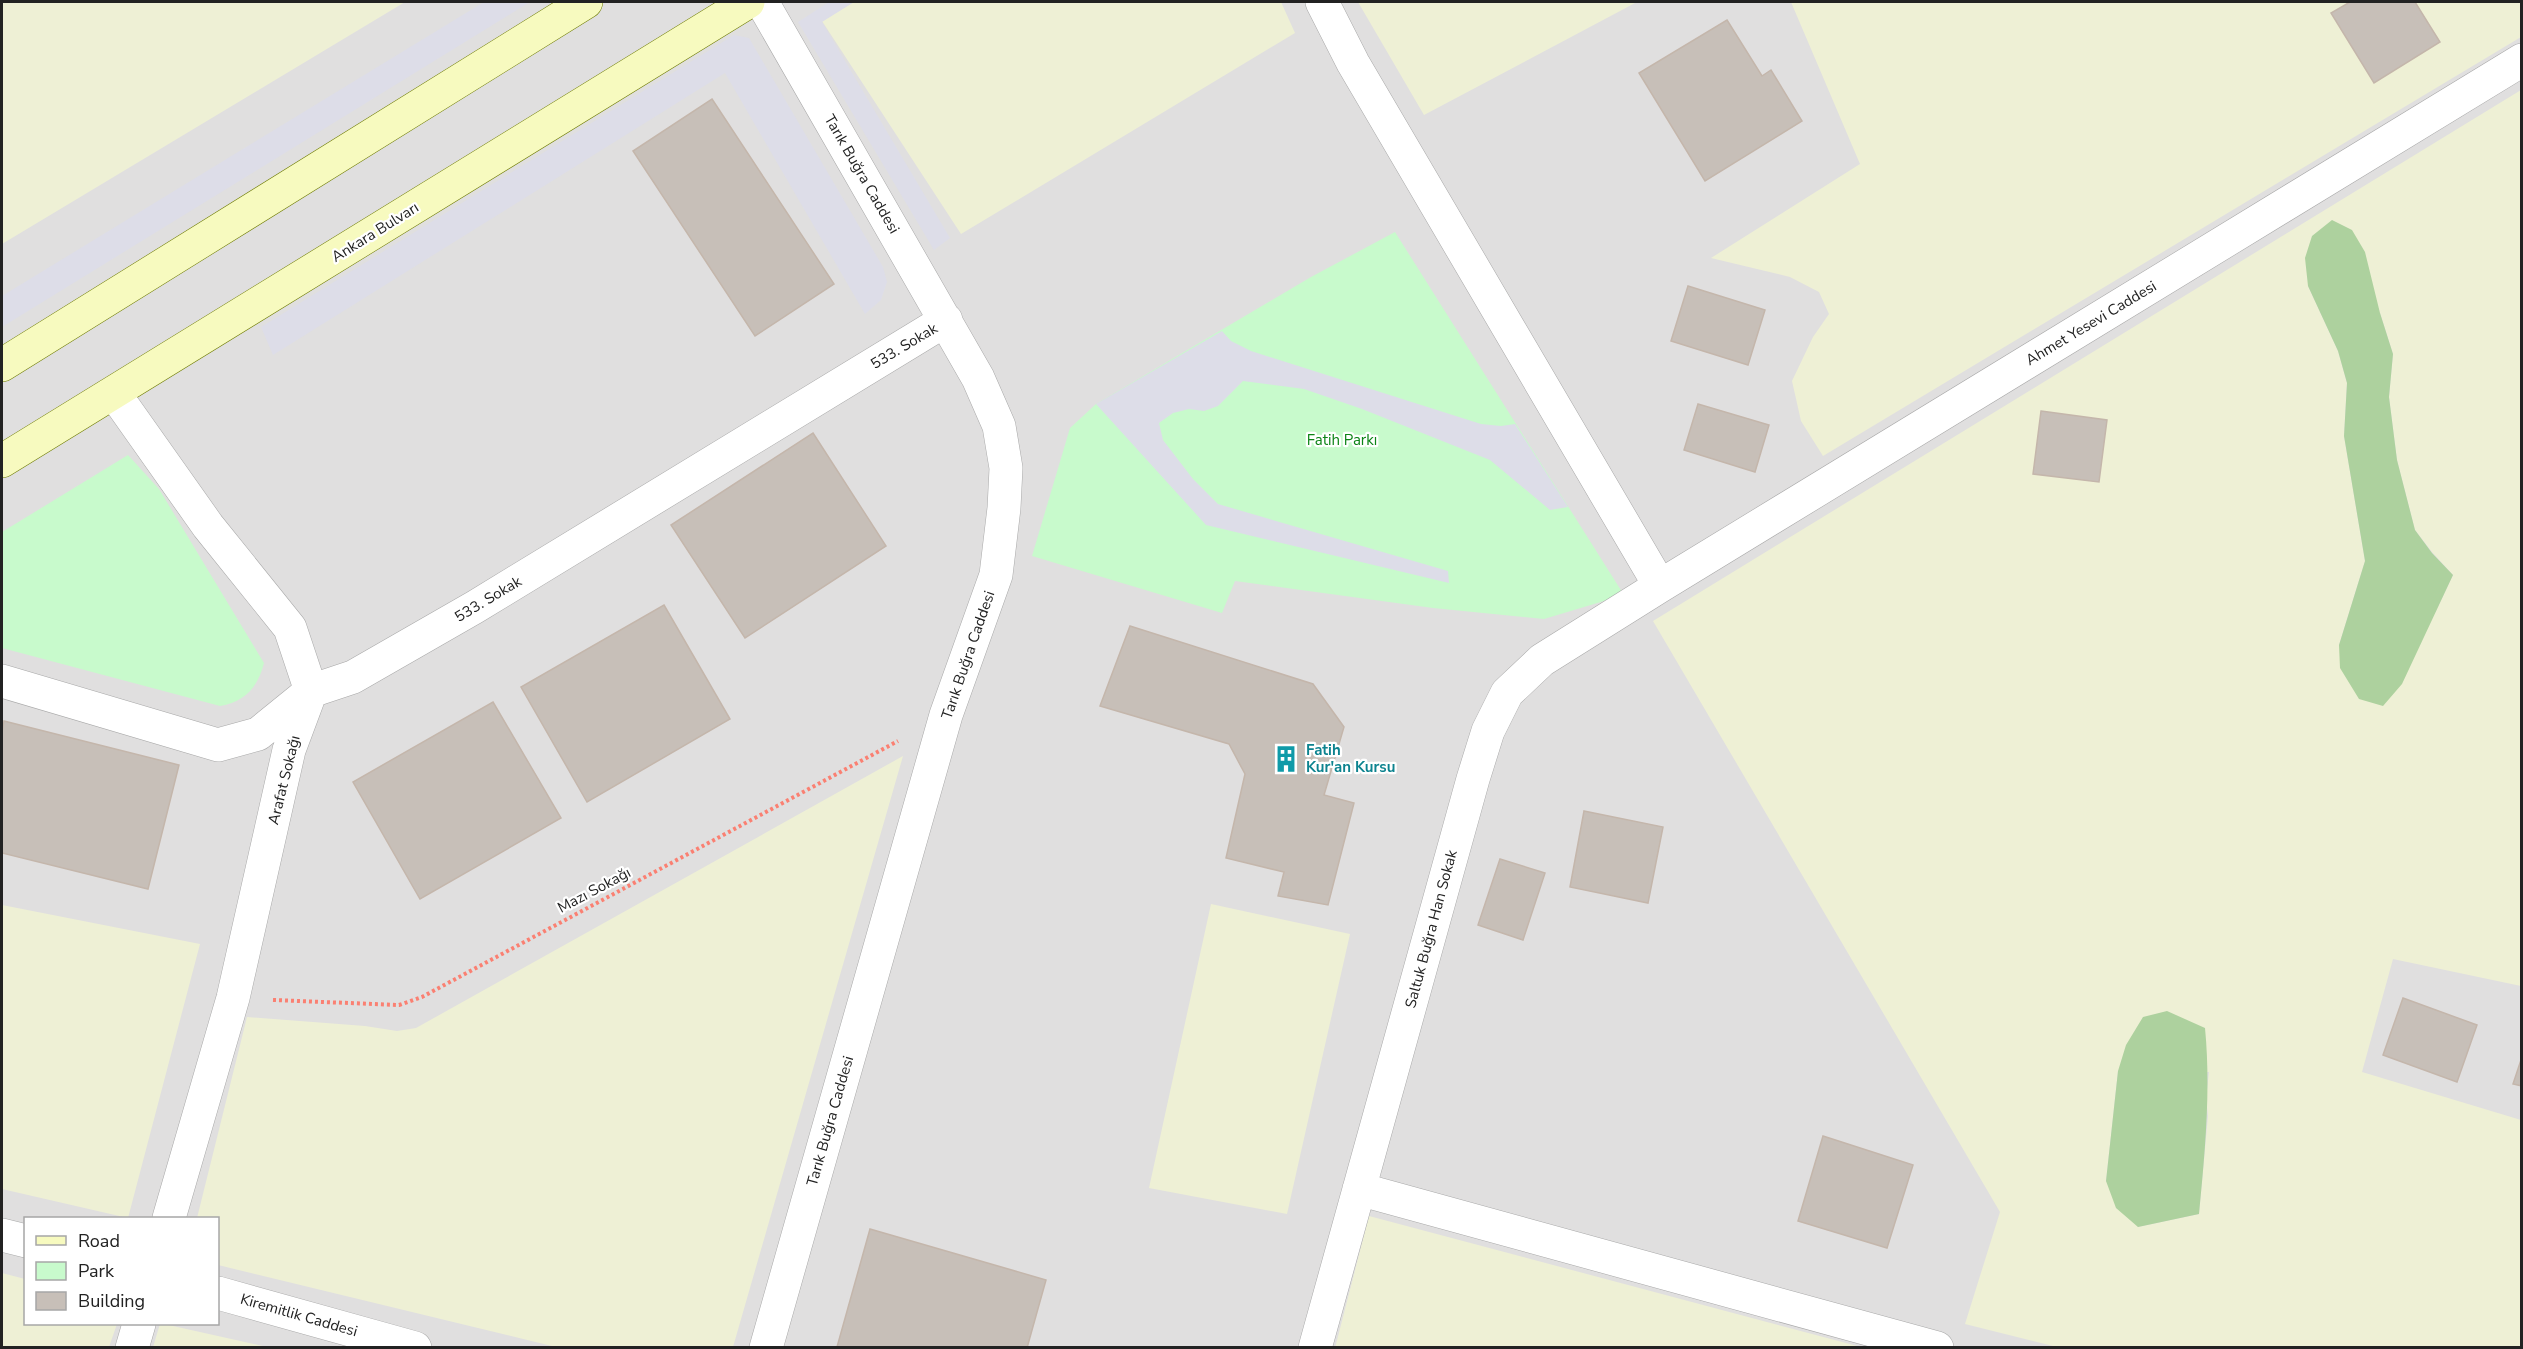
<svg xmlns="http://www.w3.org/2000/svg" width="2523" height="1349" font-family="'Nunito Sans',sans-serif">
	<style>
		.residential { fill: #e0dfdf; fill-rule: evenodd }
		.farmland { fill: #eef0d5; fill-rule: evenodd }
		.forest { fill: #add19e }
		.park { fill: #c8facc }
		.plaza { fill: #dddde8 }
		.building { fill: #c7bfb8; stroke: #c4b6ab; stroke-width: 1.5 }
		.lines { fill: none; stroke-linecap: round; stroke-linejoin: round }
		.street-casing { stroke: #a9a9a9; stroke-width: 34 }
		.secondary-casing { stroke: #707d05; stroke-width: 34 }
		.path { stroke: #fa8072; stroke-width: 4; stroke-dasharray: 3 3; stroke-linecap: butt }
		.street { stroke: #fff; stroke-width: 33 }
		.secondary { stroke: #f7fabf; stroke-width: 33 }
		.labels { text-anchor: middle; stroke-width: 4.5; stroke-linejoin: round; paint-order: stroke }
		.street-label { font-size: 15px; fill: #222; stroke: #fff }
		.park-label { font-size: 15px; fill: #0c8416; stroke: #fff }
		.culture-label { font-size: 15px; font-weight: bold; fill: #0d838f; stroke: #fff; text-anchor: start }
	</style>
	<rect width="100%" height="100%" fill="#f2efe9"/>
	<path class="residential" d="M2,2H2521V1347L2,1348ZM26,1218H218V1324H26Z"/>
	<path class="farmland" d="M2,2H405L2,244Z
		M854,2H1281L1295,33L961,234L822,21Z
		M1358,2H1637L1424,115Z
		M1791,2H2521V37L1823,456L1801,421L1792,381L1813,337L1829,314L1819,292L1790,277L1711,258L1860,164Z
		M2521,90V986L2393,959L2362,1072L2521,1120V1347L2061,1348L1965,1324L2000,1212L1653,621ZM2308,286L2380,313L2393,354L2389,397L2397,460L2415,530L2432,552L2453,575L2435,613L2339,645L2365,561L2344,436L2347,383L2338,351ZM2118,1071L2209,1072L2206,1098L2208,1116L2199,1214L2138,1227L2106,1181Z
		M903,756L733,1347H556L218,1265V1218H197L247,1017L365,1026L397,1031L416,1028Z
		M1211,904L1350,934L1287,1214L1149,1188Z
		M2,905L200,944L128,1218L2,1189Z
		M1369,1216L1861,1347L1335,1348Z
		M2,1273L25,1279L26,1324H117L109,1347H2Z
		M160,1324H164L267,1347H153Z"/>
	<path class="forest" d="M2332,220L2352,230L2365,252L2380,313L2393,354L2389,397L2397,460L2415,530L2432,553L2453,575L2402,684L2383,706L2359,699L2340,668L2339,645L2365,561L2344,436L2347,383L2338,351L2308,286L2305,258L2312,236Z
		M2167,1011L2205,1028C2211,1090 2205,1152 2199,1214L2138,1227L2116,1208L2106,1181L2118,1071L2126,1045L2143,1017Z"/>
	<path class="park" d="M1395,232L1624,595L1544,619L1433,608L1235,581L1222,613L1032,556L1070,428L1096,404L1311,277Z
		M128,455L159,489L264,663C258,687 245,702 220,706L2,648V532Z"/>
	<path class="plaza" d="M484,2H530L2,327V296Z
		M829,2H854L822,22L950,238L934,250L798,22Z
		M734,35L749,38L883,267L887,282L881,300L865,314L725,73L273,355L261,327Z
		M1222,331L1231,341L1251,351L1481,424L1501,426L1515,424L1568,507L1550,510L1490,460L1362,409L1304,389L1243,381L1218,406L1204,411L1189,409L1173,413L1159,423L1163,440L1193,479L1218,504L1448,571L1449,583L1206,525L1096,404Z"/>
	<path class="building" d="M2350,2H2415L2440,42L2374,83L2331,13Z
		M1727,20L1762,76L1771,70L1802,121L1705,181L1639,73Z
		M712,99L834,284L755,336L633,151Z
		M1688,286L1765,310L1748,365L1671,341Z
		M1698,404L1769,425L1755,472L1684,450Z
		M2041,411L2107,420L2099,482L2033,474Z
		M813,433L886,546L745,638L671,525Z
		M664,605L730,719L587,802L521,687Z
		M1130,626L1313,684L1344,727L1324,795L1354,803L1328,905L1278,896L1284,872L1226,858L1245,774L1229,744L1100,706Z
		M493,702L561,818L420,899L353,782Z
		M4,721L179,765L148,889L2,853V732Z
		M1584,811L1663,827L1648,903L1570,887Z
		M1500,859L1545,873L1523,940L1478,925Z
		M2403,998L2477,1025L2457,1082L2383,1055Z
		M2522,1057V1086L2513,1084Z
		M1823,1136L1913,1165L1887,1248L1798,1221Z
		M870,1229L1046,1280L1027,1348L837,1347Z"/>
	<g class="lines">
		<defs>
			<path id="street" d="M762,2L978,378L999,426L1006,468L1004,508L996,575L946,715L766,1348
				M1322,2L1353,63L1660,586
				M114,393L208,526L290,628L311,691L289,750L233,998L169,1218
				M2,681L218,745L258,734L311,691L353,677L475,607L946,320
				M1359,1189L1937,1348
				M2,1235L26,1241
				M218,1293L415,1348
				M132,1348L139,1324
				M1315,1348L1473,779L1488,731L1507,693L1542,660L1660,586L2522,60"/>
			<path id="secondary" d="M2,365L586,2
				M2,461L748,2"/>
		</defs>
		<use href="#street" class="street-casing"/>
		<use href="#secondary" class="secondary-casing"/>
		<path class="path" d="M273,1000L399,1005L422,997L898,741"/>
		<use href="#street" class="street"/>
		<use href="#secondary" class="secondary"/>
	</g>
	<defs>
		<symbol id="building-bare" viewBox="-9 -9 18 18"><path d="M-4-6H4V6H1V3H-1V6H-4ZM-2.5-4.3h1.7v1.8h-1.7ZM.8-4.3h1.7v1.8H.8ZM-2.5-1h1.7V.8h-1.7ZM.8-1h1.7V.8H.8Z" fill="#0f9aa8" stroke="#fff" stroke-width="2.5" paint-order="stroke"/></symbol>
	</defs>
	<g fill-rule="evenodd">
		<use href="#building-bare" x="1267" y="740" width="38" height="38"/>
	</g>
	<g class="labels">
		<g class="street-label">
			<text transform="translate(862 174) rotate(60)" y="5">Tarık Buğra Caddesi</text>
			<text transform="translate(375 232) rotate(-32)" y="5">Ankara Bulvarı</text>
			<text transform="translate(2091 323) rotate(-31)" y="5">Ahmet Yesevi Caddesi</text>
			<text transform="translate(904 346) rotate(-31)" y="5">533. Sokak</text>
			<text transform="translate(488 599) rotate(-31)" y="5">533. Sokak</text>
			<text transform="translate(968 655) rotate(-71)" y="5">Tarık Buğra Caddesi</text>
			<text transform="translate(284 780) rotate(-76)" y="5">Arafat Sokağı</text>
			<text transform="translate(594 890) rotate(-28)" y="5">Mazı Sokağı</text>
			<text transform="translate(1431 929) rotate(-75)" y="5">Saltuk Buğra Han Sokak</text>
			<text transform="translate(830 1121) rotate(-74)" y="5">Tarık Buğra Caddesi</text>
			<text transform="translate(299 1315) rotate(16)" y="5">Kiremitlik Caddesi</text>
		</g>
		<g class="park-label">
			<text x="1342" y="445">Fatih Parkı</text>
		</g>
		<g class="culture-label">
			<text x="1306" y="755">Fatih<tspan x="1306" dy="17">Kur'an Kursu</tspan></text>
		</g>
	</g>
	<rect width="2523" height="1349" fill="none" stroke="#222222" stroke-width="6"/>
	<rect x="24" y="1217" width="195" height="108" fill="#ffffff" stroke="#a7a7a7" stroke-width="1.5"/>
	<rect x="36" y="1236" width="30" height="9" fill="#f7fabf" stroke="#a7a7a7" stroke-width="1.5"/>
	<text x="78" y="1247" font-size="18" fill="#222222">Road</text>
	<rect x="36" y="1262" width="30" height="18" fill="#c8facc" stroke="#a7a7a7" stroke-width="1.5"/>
	<text x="78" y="1277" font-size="18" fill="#222222">Park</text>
	<rect x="36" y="1292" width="30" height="18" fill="#c7bfb8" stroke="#a7a7a7" stroke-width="1.5"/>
	<text x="78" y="1307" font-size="18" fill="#222222">Building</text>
</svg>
